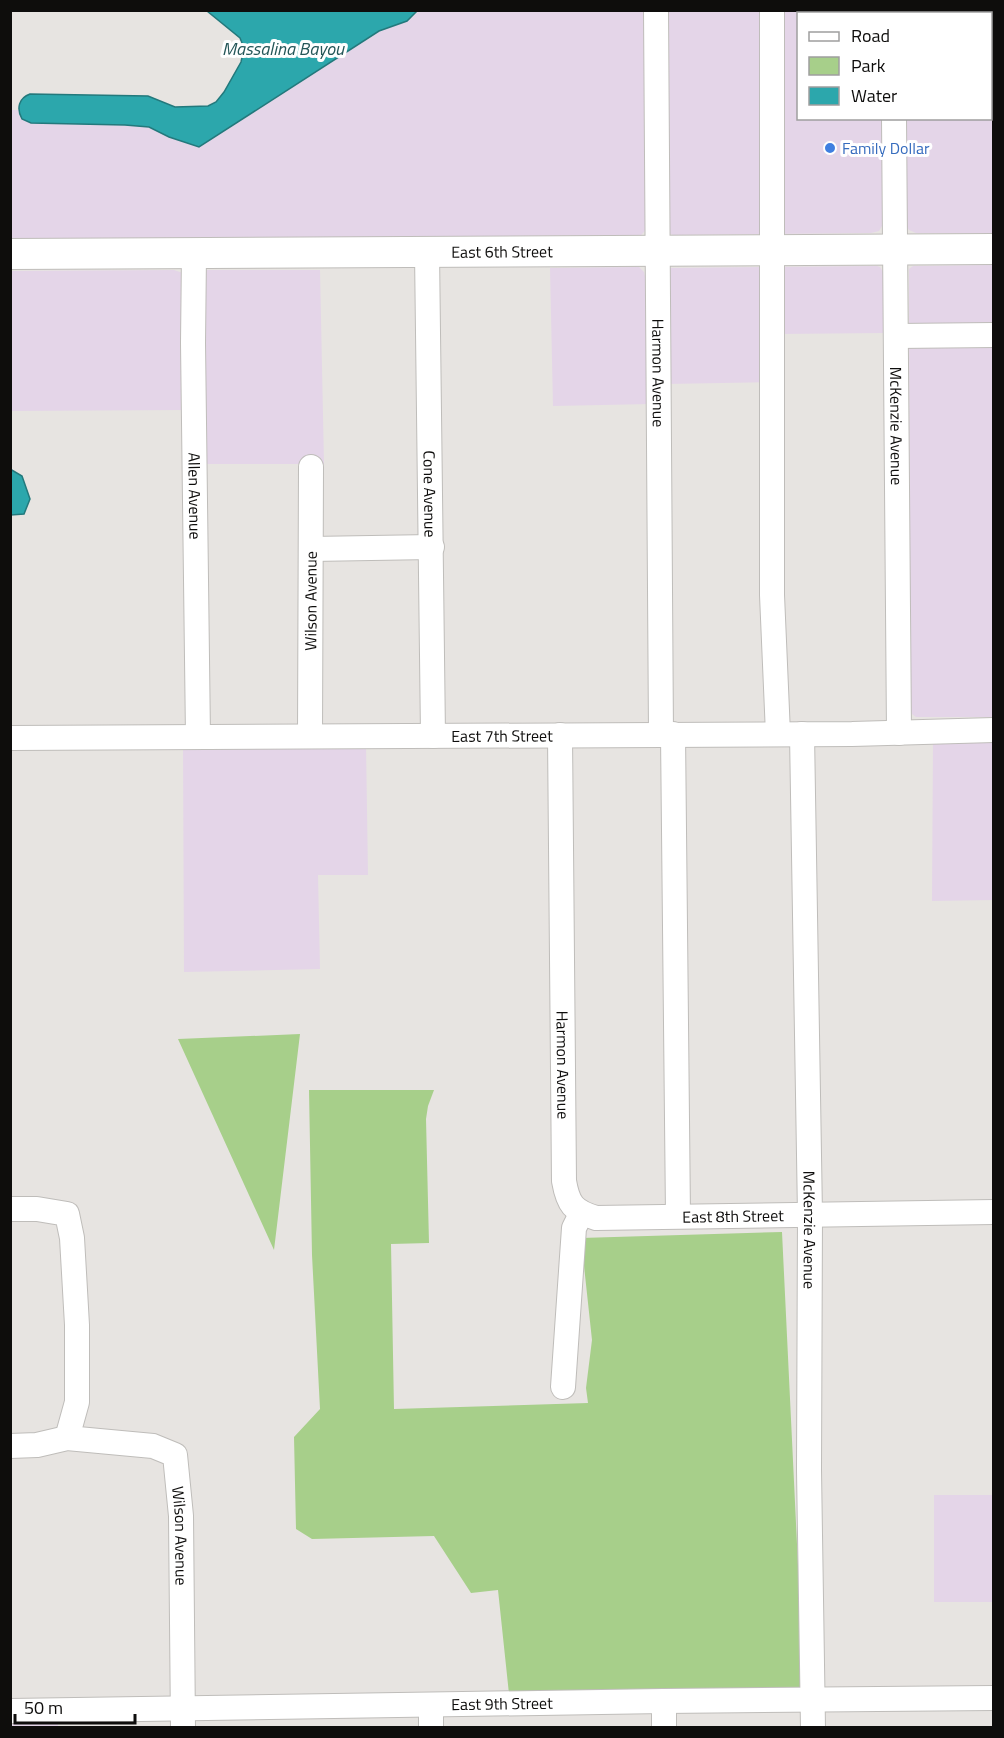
<svg xmlns="http://www.w3.org/2000/svg" width="1004" height="1738" font-family="'Titillium Web',sans-serif">
	<style>
		.commercial { fill: #e4d5e8 }
		.green { fill: #a7cf8a }
		.water { fill: #2ca7ac; stroke: #23797c; stroke-width: 1.5 }
		.lines { fill: none; stroke-linecap: round; stroke-linejoin: round }
		.minor-casing { stroke: #bfbdba; stroke-width: 26 }
		.major-casing { stroke: #bfbdba; stroke-width: 32 }
		.minor { stroke: #fff; stroke-width: 24 }
		.major { stroke: #fff; stroke-width: 30 }
		.shop-dot { fill: #3f7fe0; stroke: #fff; stroke-width: 2 }
		.labels { text-anchor: middle; stroke-width: 6; stroke-linejoin: round; paint-order: stroke }
		.shop-label { font-size: 16px; fill: #366cbe; stroke: #fff; text-anchor: start }
		.street-label { font-size: 16px; fill: #0e0d0c; stroke: #fff }
		.water-label { font-size: 18px; font-style: italic; fill: #245658; stroke: #fff }
	</style>
	<rect width="100%" height="100%" fill="#e7e4e1"/>
	<path class="commercial" d="M417,11H647V227L644,232L641,235L128,239L11,238V110L170,111L169,137L370,38L379,31L398,24L414,16Z
		M665,11H884V14H798V118L885,119L883,224L879,231L871,233L764,234L673,235L668,233Z
		M901,11H993V233H916L909,230L905,223L903,119L990,118V14H901Z
		M993,265V717H916L912,714L910,709L909,269L913,266Z
		M877,266L880,267L884,274V333L778,334V382L666,384L668,270L670,268Z
		M639,267L644,272L647,285L651,404L553,406L550,268Z
		M174,270L183,273L184,410L11,411L10,271Z
		M207,270H320L324,464H200L204,274Z
		M933,742H993V900L932,901Z
		M366,744L368,875H318L320,969L184,972L183,745Z
		M934,1495H993V1602H934Z
		M10,1719H58V1727H11Z"/>
	<path class="green" d="M300,1034L274,1250L178,1039Z
		M309,1090H434L428,1106L426,1119L429,1243L391,1244L394,1409L588,1403L586,1388L592,1340L581,1238L782,1232L804,1690L509,1694L498,1590L471,1593L434,1536L312,1539L296,1529L294,1437L320,1409L312,1255Z"/>
	<path class="water" d="M207,11H417L407,21L379,31L199,147L169,137L149,127L125,125L31,123L22,119C16,108 19,98 30,94L148,96L175,107L208,106L216,102L224,92L241,62L244,48L240,38Z
		M10,469L22,476L30,499L24,514L11,515Z"/>
	<g class="lines">
		<defs>
			<g id="minor">
				<path id="s1" d="M656,10L661,734"/>
				<path d="M772,10V595L778,734"/>
				<path d="M892,10V14"/>
				<path id="s2" d="M894,118L899,733"/>
				<path id="s3" d="M427,252L433,736"/>
				<path id="s4" d="M194,254L193,343L198,737"/>
				<path d="M897,336L994,335"/>
				<path d="M311,549L432,547"/>
				<path d="M673,734L678,1216"/>
				<path id="s5" d="M802,734L810,1215L809,1470L813,1728"/>
				<path id="s6" d="M560,735L564,1181C568,1204 573,1211 596,1218L994,1212"/>
				<path id="s7" d="M310,736L311,467"/>
				<path id="s8" d="M10,738L852,734L994,730"/>
				<path d="M10,1209H37L67,1214L72,1238L77,1325V1402L67,1438"/>
				<path d="M563,1387L574,1228L581,1214"/>
				<path id="s9" d="M10,1446L37,1445L67,1438L153,1446L175,1455L181,1516L183,1728"/>
				<path d="M664,1701V1728"/>
				<path d="M431,1705V1728"/>
				<path id="s10" d="M10,1711L664,1701L994,1698"/>
			</g>
			<g id="major">
				<path id="s11" d="M10,254L994,249"/>
			</g>
		</defs>
		<use href="#minor" class="minor-casing"/>
		<use href="#major" class="major-casing"/>
		<use href="#minor" class="minor"/>
		<use href="#major" class="major"/>
	</g>
	<circle class="shop-dot" cx="830" cy="148" r="6"/>
	<g class="labels">
		<g class="shop-label">
			<text x="842" y="154">Family Dollar</text>
		</g>
		<g class="street-label">
			<text dy="6" stroke="none"><textPath href="#s11" startOffset="492">East 6th Street</textPath></text>
			<text dy="6" stroke="none"><textPath href="#s1" startOffset="363">Harmon Avenue</textPath></text>
			<text dy="6" stroke="none"><textPath href="#s2" startOffset="308">McKenzie Avenue</textPath></text>
			<text dy="6" stroke="none"><textPath href="#s3" startOffset="242">Cone Avenue</textPath></text>
			<text dy="6" stroke="none"><textPath href="#s4" startOffset="242">Allen Avenue</textPath></text>
			<text dy="6" stroke="none"><textPath href="#s7" startOffset="135">Wilson Avenue</textPath></text>
			<text dy="6" stroke="none"><textPath href="#s8" startOffset="492">East 7th Street</textPath></text>
			<text dy="6" stroke="none"><textPath href="#s6" startOffset="330">Harmon Avenue</textPath></text>
			<text dy="6" stroke="none"><textPath href="#s6" startOffset="636">East 8th Street</textPath></text>
			<text dy="6" stroke="none"><textPath href="#s5" startOffset="496">McKenzie Avenue</textPath></text>
			<text dy="6" stroke="none"><textPath href="#s9" startOffset="249">Wilson Avenue</textPath></text>
			<text dy="6" stroke="none"><textPath href="#s10" startOffset="492">East 9th Street</textPath></text>
		</g>
		<g class="water-label">
			<text x="283" y="55">Massalina Bayou</text>
		</g>
	</g>
	<rect width="1004" height="1738" fill="none" stroke="#0e0d0c" stroke-width="24"/>
	<rect x="797" y="12" width="195" height="108" fill="#ffffff" stroke="#9f9e9e" stroke-width="1.5"/>
	<rect x="809" y="32" width="30" height="9" fill="#ffffff" stroke="#9f9e9e" stroke-width="1.5"/>
	<text x="851" y="42" font-size="18" fill="#0e0d0c">Road</text>
	<rect x="809" y="57" width="30" height="18" fill="#a7cf8a" stroke="#9f9e9e" stroke-width="1.5"/>
	<text x="851" y="72" font-size="18" fill="#0e0d0c">Park</text>
	<rect x="809" y="87" width="30" height="18" fill="#2ca7ac" stroke="#9f9e9e" stroke-width="1.5"/>
	<text x="851" y="102" font-size="18" fill="#0e0d0c">Water</text>
	<path d="M15 1714v9h120v-9" fill="none" stroke="#0e0d0c" stroke-width="3"/>
	<text x="24" y="1714" font-size="18" fill="#0e0d0c" stroke="#ffffff" stroke-width="4.5" paint-order="stroke">50 m</text>
</svg>
